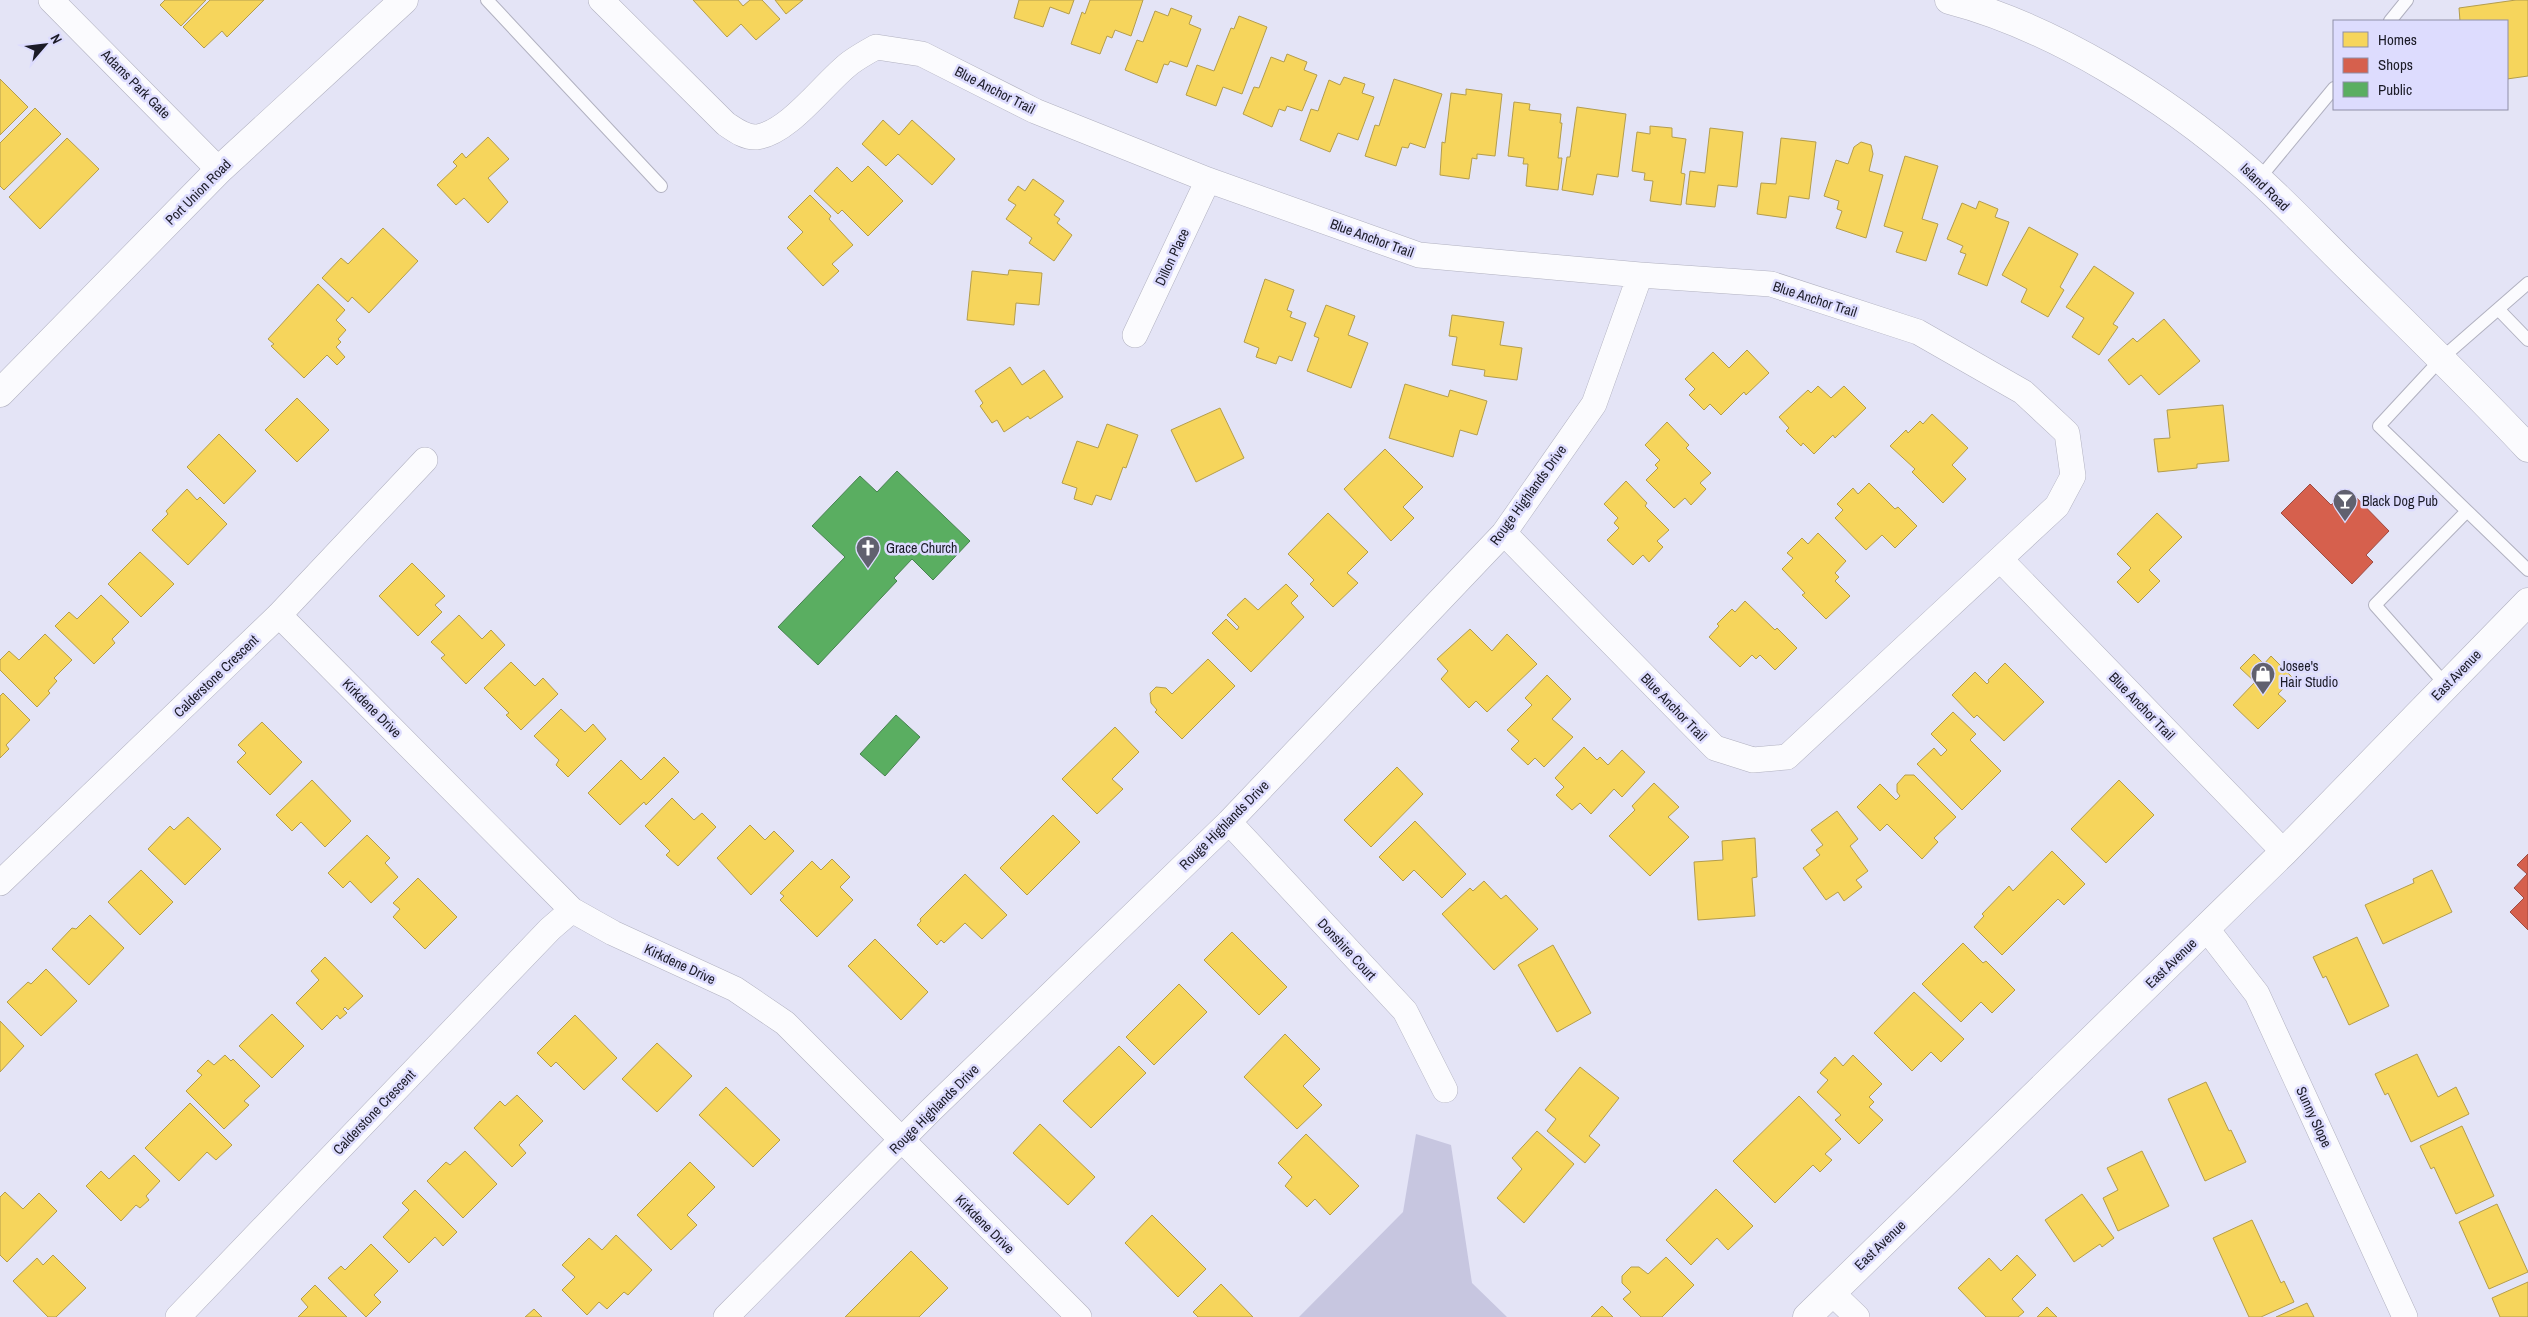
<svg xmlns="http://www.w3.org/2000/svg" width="2528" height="1317" font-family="'Archivo Narrow',sans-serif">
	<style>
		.green { fill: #c7c6e0 }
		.homes { fill: #f6d55c; stroke: #b49d4c }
		.shops { fill: #d6604d; stroke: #9e4b42 }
		.public { fill: #5aae61; stroke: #478250 }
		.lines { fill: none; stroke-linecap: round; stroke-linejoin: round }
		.service-casing { stroke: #b1b1c0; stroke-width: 14 }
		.minor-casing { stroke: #b1b1c0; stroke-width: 26 }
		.tertiary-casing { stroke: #b1b1c0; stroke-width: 29 }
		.secondary-casing { stroke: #b1b1c0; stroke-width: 29 }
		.service { stroke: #fbfbfe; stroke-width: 12 }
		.minor { stroke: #fbfbfe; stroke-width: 25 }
		.tertiary { stroke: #fbfbfe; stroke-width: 28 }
		.secondary { stroke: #fbfbfe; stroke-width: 28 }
		.labels { text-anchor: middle; stroke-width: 5; stroke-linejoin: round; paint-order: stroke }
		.street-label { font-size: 14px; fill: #1b1b27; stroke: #dddcfe }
		.poi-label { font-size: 14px; fill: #1b1b27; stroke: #dddcfe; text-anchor: start }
	</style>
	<rect width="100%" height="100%" fill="#e4e4f6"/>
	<path class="green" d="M1416,1134L1451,1145L1472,1283L1507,1317H1299L1403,1212Z"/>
	<path class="homes" d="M165,0H206L181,26L160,5Z
		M210,0H264L227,37L222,31L204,48L183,27Z
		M693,0H738L743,6L750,0H762L780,19L756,40L741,24L727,37Z
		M775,0H803L786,14Z
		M1019,0H1074L1069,14L1050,7L1043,27L1014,18Z
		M1090,0H1143L1131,36L1115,30L1112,38L1107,36L1100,54L1071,44L1082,12L1085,14Z
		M2516,0H2528V76L2507,79V21H2460L2459,8Z
		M1171,8L1192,16L1189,24L1201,29L1187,67L1170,61L1168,65L1164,64L1157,83L1125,70L1137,40L1143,42L1155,11L1168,16Z
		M1239,16L1267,27L1242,94L1223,87L1216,106L1186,95L1197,65L1214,71L1231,28L1234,29Z
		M1287,54L1307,62L1304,70L1317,75L1302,111L1287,106L1285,111L1279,109L1272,127L1243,114L1254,87L1259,88L1271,57L1284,62Z
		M1344,77L1365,84L1362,93L1374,97L1358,140L1338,133L1330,152L1300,140L1311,109L1318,111L1329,80L1340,85Z
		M0,79L28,107L0,135Z
		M1394,79L1442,94L1425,148L1410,143L1408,148L1402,147L1396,166L1365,156L1375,125L1379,126Z
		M1466,89L1502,94L1495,156L1477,154V159L1472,158L1469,179L1440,175L1442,142L1445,143L1451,93L1466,95Z
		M1514,102L1530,104L1529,110L1561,114L1560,123H1562L1558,158H1562L1558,190L1526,186L1528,164H1523L1524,158L1508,156Z
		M1577,107L1626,114L1618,177L1597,174L1593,195L1562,190L1567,157H1570Z
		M35,108L61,134L4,190L0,186V143Z
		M883,120L899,135L912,120L955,159L932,185L898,154L886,166L862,144Z
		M1650,126L1672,128V137L1686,139L1681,173L1685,174L1681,205L1650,201L1653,181L1644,180L1645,173L1632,171L1637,132L1650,134Z
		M1710,128L1743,132L1737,187L1718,185L1715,207L1686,204L1690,171L1705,173Z
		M488,137L509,159L488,178L508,202L488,223L464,198L456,205L437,185L457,166L453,162L462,153L466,158Z
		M67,138L99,169L40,229L9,197Z
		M1781,138L1816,142L1809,199L1789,196L1786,218L1757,214L1761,183L1776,184Z
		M1861,142L1871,145L1873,154L1869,171L1883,175L1866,238L1836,228L1842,211L1837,209L1839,201L1824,196L1836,160L1848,164L1854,147Z
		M1905,156L1938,166L1922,219L1938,224L1926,261L1896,252L1903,232L1884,226Z
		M868,166L903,201L868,236L842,210L838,214L814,191L837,167L852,182Z
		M1033,179L1064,201L1054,215L1060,219L1057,223L1072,235L1054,261L1029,243L1032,238L1006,219L1016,205L1008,200L1018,186L1025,191Z
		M810,195L831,216L829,219L853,245L832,264L839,271L823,286L787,248L803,232L788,217Z
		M1979,201L1998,209L1995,217L2009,222L1987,286L1958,274L1966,254L1960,252L1963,246L1947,239L1962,203L1976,209Z
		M2029,227L2078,254L2060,287L2064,290L2048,317L2021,302L2027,289L2002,275Z
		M383,228L418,261L369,313L352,297L348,302L322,278L341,258L348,264Z
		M2094,266L2134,293L2113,324L2118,327L2099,355L2072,337L2084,318L2066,307Z
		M1009,270L1042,273L1039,305L1016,303L1014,325L967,320L972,271L1008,275Z
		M1265,279L1294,290L1287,310L1292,312L1290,317L1306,323L1292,361L1279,356L1276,364L1256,357L1259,348L1244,342Z
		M318,284L345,310L336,320L346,330L338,339L341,342L336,347L345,357L337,365L327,355L304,378L271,346L274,344L268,339Z
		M1326,305L1355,316L1348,335L1368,343L1351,388L1307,371L1319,338L1314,336Z
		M1452,315L1504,322L1500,345L1522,348L1517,380L1484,376L1485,370L1452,365L1457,337L1449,336Z
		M2164,319L2200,361L2159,395L2141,375L2129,385L2108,360L2133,338L2137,342Z
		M1747,350L1769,373L1746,395L1744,392L1721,415L1710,404L1704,410L1689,395L1695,389L1685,379L1713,352L1729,368Z
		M1010,367L1022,385L1044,370L1063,397L1030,419L1028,416L1004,432L997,420L992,423L980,406L983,403L975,391Z
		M1405,384L1448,397L1450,390L1487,401L1477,435L1460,430L1453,457L1389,438Z
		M1818,386L1831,398L1844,386L1866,408L1835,438L1833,435L1814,454L1803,443L1801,446L1786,431L1789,428L1779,417L1808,390L1811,393Z
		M297,398L329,430L297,462L265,430Z
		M2223,405L2229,461L2197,464V468L2158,472L2154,439L2170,438L2167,410Z
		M1220,408L1244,458L1196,482L1171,430Z
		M1932,414L1968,448L1952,465L1966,479L1943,503L1912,472L1915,469L1890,446L1906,430L1908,433L1920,421L1923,424Z
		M1667,422L1689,445L1686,448L1711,473L1700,483L1706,489L1691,505L1685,498L1674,508L1646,480L1658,468L1655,465L1660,460L1645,445Z
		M1107,424L1138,435L1126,468L1123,467L1111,500L1096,495L1092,505L1074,499L1077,488L1062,483L1077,441L1098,448Z
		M219,434L256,471L224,504L187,467Z
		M1385,449L1423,487L1403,507L1414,518L1391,541L1344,489Z
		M1626,481L1647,503L1645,506L1669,530L1657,541L1663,547L1649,562L1643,555L1633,565L1607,540L1619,528L1614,523L1618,518L1604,504Z
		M1869,483L1895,509L1898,507L1917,526L1895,548L1882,535L1866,550L1835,518L1843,510L1837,504L1853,488L1858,494Z
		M187,489L197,500L200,497L227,524L188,565L152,530L168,514L166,511Z
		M1328,513L1368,552L1347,573L1358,583L1333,607L1310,584L1314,580L1288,554Z
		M2157,513L2182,537L2149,570L2160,581L2138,603L2117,582L2131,568L2117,554Z
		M1818,533L1846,561L1835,573L1839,577L1835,581L1850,596L1826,619L1802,595L1805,593L1782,569L1793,558L1787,553L1802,538L1808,544Z
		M140,552L174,584L141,617L108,584Z
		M412,563L445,596L435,605L442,612L418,636L379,596Z
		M1286,584L1298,596L1291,603L1304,617L1251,672L1212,633L1226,619L1237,630L1239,627L1227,615L1245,598L1258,610Z
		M101,595L129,622L112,639L115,643L94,664L55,626L69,612L77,619Z
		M1745,601L1775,630L1777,628L1797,648L1775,670L1760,655L1756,659L1752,655L1740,667L1709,637L1719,626L1717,624L1732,609L1735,612Z
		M459,615L482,639L491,630L505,645L466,684L441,658L445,655L431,642Z
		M1470,629L1492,651L1507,634L1537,664L1487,712L1476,701L1469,708L1441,679L1448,671L1437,659Z
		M45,634L72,660L54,678L57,681L48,691L50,693L37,707L0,670V660L9,651L19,660Z
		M2254,654L2264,664L2271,656L2293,678L2278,694L2286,701L2258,729L2233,705L2255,682L2240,668Z
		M1208,659L1235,686L1182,739L1155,712L1157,710L1151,703L1150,693L1156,687L1166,688L1172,694Z
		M511,662L535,686L543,678L558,694L521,730L506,715L509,713L484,688Z
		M2005,663L2044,702L2004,741L1977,715L1974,718L1952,695L1975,672L1987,684L1989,682L1988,680Z
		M1547,675L1571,699L1552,719L1573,737L1544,767L1535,758L1528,765L1511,749L1519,741L1507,730L1532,705L1525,698Z
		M3,693L30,720L6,745L9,749L0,758V696Z
		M561,709L585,732L593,724L606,739L568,777L556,765L559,760L534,736Z
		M1953,712L1976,734L1970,740L2001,771L1962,810L1917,764L1934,748L1941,756L1947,750L1931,734Z
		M262,722L302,762L270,795L237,762L246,753L238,745Z
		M1115,727L1139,752L1112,779L1123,789L1097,814L1062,779Z
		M1584,747L1597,760L1600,757L1608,765L1622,750L1645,772L1622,797L1614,789L1591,814L1580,803L1572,810L1556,795L1564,787L1555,778Z
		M664,757L679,772L646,805L644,802L620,825L588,793L621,760L641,780Z
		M1397,767L1423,794L1371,847L1344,820Z
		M1905,775H1914L1956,817L1934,838L1938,842L1922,859L1887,824L1880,831L1857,807L1880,784L1896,800L1900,796L1897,792V784Z
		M312,780L351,821L325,847L301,822L292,831L276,815Z
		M2119,780L2154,815L2106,863L2071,829Z
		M1654,783L1679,807L1668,817L1689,837L1650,876L1609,836L1635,810L1632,806Z
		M672,798L694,820L702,813L716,827L678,866L666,855L670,851L645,826Z
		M1837,811L1858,839L1850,846L1868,871L1856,880L1862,887L1844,901L1838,892L1826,900L1803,868L1820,855L1816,850L1823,845L1811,830Z
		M1053,815L1080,842L1027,895L1000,868Z
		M188,817L221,849L185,885L148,849L170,826L174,830Z
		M1415,821L1466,874L1442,898L1414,870L1403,881L1379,857Z
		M750,825L765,840L774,831L794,851L751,895L717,858Z
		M367,835L390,858L385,863L398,877L371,903L350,881L343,888L328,873Z
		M1755,838L1757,877L1752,878L1755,916L1698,920L1694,862L1723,860L1722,841Z
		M2052,851L2085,884L2064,905L2058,899L2002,955L1974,927L1984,916L1982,914L2009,886L2013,891Z
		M832,859L850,877L840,887L853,900L817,937L780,900L784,896L780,893L812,861L821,870Z
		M141,870L173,902L140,935L108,902Z
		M2432,870L2452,912L2383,944L2365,905L2414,883L2413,879Z
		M965,874L1007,915L982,939L965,923L944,943L941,940L937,945L917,925L921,921L920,919Z
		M418,878L457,917L425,949L393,917L400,909L393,903Z
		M1484,881L1501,899L1506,895L1538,929L1494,970L1442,914L1470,888L1473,891Z
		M90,915L124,948L89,985L52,949L72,928L76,929Z
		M1232,932L1287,987L1259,1015L1204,960Z
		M2357,937L2389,1006L2349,1025L2326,976L2323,978L2313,957Z
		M875,939L928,992L901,1020L848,966Z
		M1963,943L1983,963L1986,961L2015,990L1992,1013L1981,1002L1961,1022L1922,984Z
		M1553,945L1591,1013L1557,1032L1518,965Z
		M325,957L363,996L348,1010L345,1007L343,1009L347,1013L340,1019L337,1015L322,1030L296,1003L319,980L311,971Z
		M46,969L77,1001L41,1036L7,1002L28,982L31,984Z
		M1179,984L1207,1012L1154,1065L1126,1037Z
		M1914,992L1964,1039L1941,1062L1931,1052L1912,1071L1874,1033Z
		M272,1014L304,1046L272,1078L239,1046Z
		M575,1015L617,1058L584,1090L556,1062L551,1067L537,1053Z
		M0,1021L24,1046L0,1072Z
		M1285,1034L1320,1069L1303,1086L1322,1105L1297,1129L1244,1077Z
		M657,1043L692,1076L657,1112L622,1079Z
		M1119,1046L1146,1073L1091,1128L1063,1101Z
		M2417,1054L2438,1097L2456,1087L2469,1114L2411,1142L2388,1093L2385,1095L2375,1074Z
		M225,1055L231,1061L233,1059L260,1086L244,1101L249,1105L224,1129L186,1091L202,1075L197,1071L208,1060L214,1065Z
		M1853,1055L1882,1084L1869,1097L1874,1102L1869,1107L1883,1120L1859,1144L1835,1120L1841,1115L1817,1092L1828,1080L1820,1073L1835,1057L1843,1066Z
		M1580,1067L1619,1098L1589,1136L1600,1145L1585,1163L1547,1131L1556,1119L1545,1110Z
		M2206,1082L2229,1131L2231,1130L2246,1162L2205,1181L2168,1099Z
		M726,1087L780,1140L753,1167L699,1115Z
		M517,1095L543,1121L519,1145L526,1153L512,1167L474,1128L500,1101L505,1106Z
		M1799,1096L1841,1139L1825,1154L1832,1160L1820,1172L1813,1165L1775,1203L1733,1161Z
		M190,1103L232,1145L216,1160L207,1152L179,1181L145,1148Z
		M1040,1124L1095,1177L1068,1205L1013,1153Z
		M2462,1126L2494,1196L2456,1214L2434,1167L2431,1169L2420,1146Z
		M1537,1131L1574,1164L1524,1223L1497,1198L1522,1169L1512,1158Z
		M1306,1134L1359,1186L1330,1215L1315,1199L1307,1207L1285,1186L1292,1177L1278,1163Z
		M465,1151L497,1184L463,1218L427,1181L446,1162L450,1165Z
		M2142,1151L2169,1206L2118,1231L2103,1198L2118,1190L2107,1168Z
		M134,1155L160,1181L146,1196L149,1200L140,1208L136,1205L121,1221L86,1186L101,1171L109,1179Z
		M690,1162L715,1187L687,1215L697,1225L671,1250L637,1215Z
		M1716,1189L1753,1226L1728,1250L1717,1238L1691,1265L1666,1240Z
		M415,1190L457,1232L443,1246L435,1237L409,1263L383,1237L409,1210L402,1203Z
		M5,1192L23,1209L39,1193L57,1211L7,1262L0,1255V1197Z
		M2082,1194L2114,1238L2102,1247L2100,1244L2074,1262L2045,1220Z
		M2497,1204L2528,1272L2489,1289L2459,1222Z
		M1152,1215L1206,1269L1178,1297L1125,1243Z
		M2252,1220L2281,1283L2284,1281L2294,1302L2261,1317H2249L2213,1238Z
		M616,1235L652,1270L628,1295L624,1292L607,1309L599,1302L587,1315L562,1290L575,1277L562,1265L589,1238L602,1250Z
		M371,1244L398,1271L374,1295L381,1302L366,1317L328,1278L341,1266L345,1270Z
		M911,1251L948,1288L919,1317H845Z
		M53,1255L86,1288L56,1317H48L13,1281L37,1258L43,1265Z
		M2017,1255L2036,1275L2012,1299L2024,1312L2018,1317H1986L1958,1288L1989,1258L2001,1271Z
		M1666,1257L1694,1285L1662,1317H1641L1623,1299L1631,1292L1622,1283V1276L1631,1267H1639L1648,1274Z
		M2528,1282V1317H2500L2492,1298Z
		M1221,1284L1253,1317H1198L1193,1312Z
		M315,1285L347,1317H298L308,1307L301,1299Z
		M2307,1303L2314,1317H2276Z
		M1602,1306L1613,1317H1591Z
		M2047,1307L2057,1317H2037Z
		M534,1309L542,1317H525Z"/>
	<path class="shops" d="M2310,484L2331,505L2348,489L2389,531L2366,555L2373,562L2352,584L2281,513Z
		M2528,854V930L2510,912L2524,898L2514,888L2527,874L2517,865Z"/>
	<path class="public" d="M897,471L970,541L933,580L912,559L894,578L897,581L818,665L778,627L845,557L812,526L860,476L877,492Z
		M896,715L920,737L885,776L860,754Z"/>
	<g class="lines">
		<defs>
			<path id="service" d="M487,0L661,186
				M2390,21L2407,0
				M2258,180L2334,88
				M2499,310L2528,340
				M2467,511L2379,426L2442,358L2528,283
				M2446,685L2375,605L2467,511L2528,570"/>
			<path id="minor" d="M51,0L219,170
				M601,0L726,124C735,130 745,138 757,137C790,132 824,83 850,63C858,57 867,52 876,47L922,54L1035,111L1208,180L1419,255L1640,275L1771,284L1918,332L2023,392L2067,433L2073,476L2057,506L1787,757L1753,760L1715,748L1504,533
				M1135,335L1208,180
				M2000,559L2284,852
				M279,615L572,910L613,933L735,989L785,1023L1079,1317
				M1229,822L1405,1011L1445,1090
				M0,883L279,615L425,460
				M2206,928L2257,994L2405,1317
				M1831,1292L1857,1317
				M178,1317L550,929L572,910
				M726,1317L930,1111L1229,822L1504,533L1594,404L1640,275"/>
			<path id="tertiary" d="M1949,0C2053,27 2166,98 2246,168C2284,201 2319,239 2355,274C2413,331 2472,388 2528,448
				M1807,1317L2284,852L2528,602"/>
			<path id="secondary" d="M0,393L219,170L404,0"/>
		</defs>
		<use href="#service" class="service-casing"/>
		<use href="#minor" class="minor-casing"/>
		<use href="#tertiary" class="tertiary-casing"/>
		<use href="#secondary" class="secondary-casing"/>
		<use href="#service" class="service"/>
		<use href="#minor" class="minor"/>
		<use href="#tertiary" class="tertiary"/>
		<use href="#secondary" class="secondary"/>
	</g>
	<defs>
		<symbol id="bar-pin" viewBox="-11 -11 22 30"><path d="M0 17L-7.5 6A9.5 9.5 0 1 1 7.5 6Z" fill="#61616f" stroke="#dddcfe"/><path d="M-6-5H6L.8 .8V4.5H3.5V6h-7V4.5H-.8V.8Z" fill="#fff"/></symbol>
		<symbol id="church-pin" viewBox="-11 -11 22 30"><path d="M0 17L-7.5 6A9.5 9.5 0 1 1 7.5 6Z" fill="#61616f" stroke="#dddcfe"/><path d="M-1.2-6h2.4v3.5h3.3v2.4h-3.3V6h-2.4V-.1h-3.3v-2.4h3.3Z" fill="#fff"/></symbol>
		<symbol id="shop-pin" viewBox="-11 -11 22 30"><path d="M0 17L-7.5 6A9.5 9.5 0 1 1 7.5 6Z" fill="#61616f" stroke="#dddcfe"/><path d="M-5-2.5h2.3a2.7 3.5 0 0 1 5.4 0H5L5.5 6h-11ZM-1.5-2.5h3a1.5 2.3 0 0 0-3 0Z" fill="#fff"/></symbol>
	</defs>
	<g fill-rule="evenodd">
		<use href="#bar-pin" x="2331" y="487" width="28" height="38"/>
		<use href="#church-pin" x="854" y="534" width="28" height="38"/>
		<use href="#shop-pin" x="2249" y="660" width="28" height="38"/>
	</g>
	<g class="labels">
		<g class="street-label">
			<text transform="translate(136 84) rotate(45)" y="5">Adams Park Gate</text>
			<text transform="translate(995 90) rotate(27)" y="5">Blue Anchor Trail</text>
			<text transform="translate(2265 187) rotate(44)" y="5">Island Road</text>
			<text transform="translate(198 192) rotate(-45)" y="5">Port Union Road</text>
			<text transform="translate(1372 238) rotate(20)" y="5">Blue Anchor Trail</text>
			<text transform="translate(1172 257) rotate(-65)" y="5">Dillon Place</text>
			<text transform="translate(1815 299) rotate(18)" y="5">Blue Anchor Trail</text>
			<text transform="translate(1528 495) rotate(-54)" y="5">Rouge Highlands Drive</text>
			<text transform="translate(2456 675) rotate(-46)" y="5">East Avenue</text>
			<text transform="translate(216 676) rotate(-44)" y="5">Calderstone Crescent</text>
			<text transform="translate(2142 706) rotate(46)" y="5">Blue Anchor Trail</text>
			<text transform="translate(1674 707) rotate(46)" y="5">Blue Anchor Trail</text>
			<text transform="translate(372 708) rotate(45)" y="5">Kirkdene Drive</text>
			<text transform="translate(1224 825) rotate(-45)" y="5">Rouge Highlands Drive</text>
			<text transform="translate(1347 949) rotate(47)" y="5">Donshire Court</text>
			<text transform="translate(2171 963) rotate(-44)" y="5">East Avenue</text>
			<text transform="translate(680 964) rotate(25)" y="5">Kirkdene Drive</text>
			<text transform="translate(934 1109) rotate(-45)" y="5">Rouge Highlands Drive</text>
			<text transform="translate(374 1112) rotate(-46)" y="5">Calderstone Crescent</text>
			<text transform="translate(2314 1117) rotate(65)" y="5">Sunny Slope</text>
			<text transform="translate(985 1224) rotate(45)" y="5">Kirkdene Drive</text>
			<text transform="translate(1880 1245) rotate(-44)" y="5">East Avenue</text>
		</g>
		<g class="poi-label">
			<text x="2362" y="506">Black Dog Pub</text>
			<text x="886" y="553">Grace Church</text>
			<text x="2280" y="671">Josee's<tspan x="2280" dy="16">Hair Studio</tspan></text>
		</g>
	</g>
	<rect x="2333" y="20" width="175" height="90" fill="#dddcfe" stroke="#8f8fa8"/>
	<rect x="2343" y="32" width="25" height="15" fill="#f6d55c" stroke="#8f8fa8"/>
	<text x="2378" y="45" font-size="15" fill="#1b1b27">Homes</text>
	<rect x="2343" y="58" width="25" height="15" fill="#d6604d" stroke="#8f8fa8"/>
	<text x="2378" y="70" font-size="15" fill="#1b1b27">Shops</text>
	<rect x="2343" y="82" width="25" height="15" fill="#5aae61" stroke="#8f8fa8"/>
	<text x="2378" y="95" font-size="15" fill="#1b1b27">Public</text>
	<g transform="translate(45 45) rotate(62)" stroke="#dddcfe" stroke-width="4" paint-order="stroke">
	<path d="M0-4L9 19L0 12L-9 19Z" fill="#1b1b27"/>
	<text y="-8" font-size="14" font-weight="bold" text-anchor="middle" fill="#1b1b27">N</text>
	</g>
</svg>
